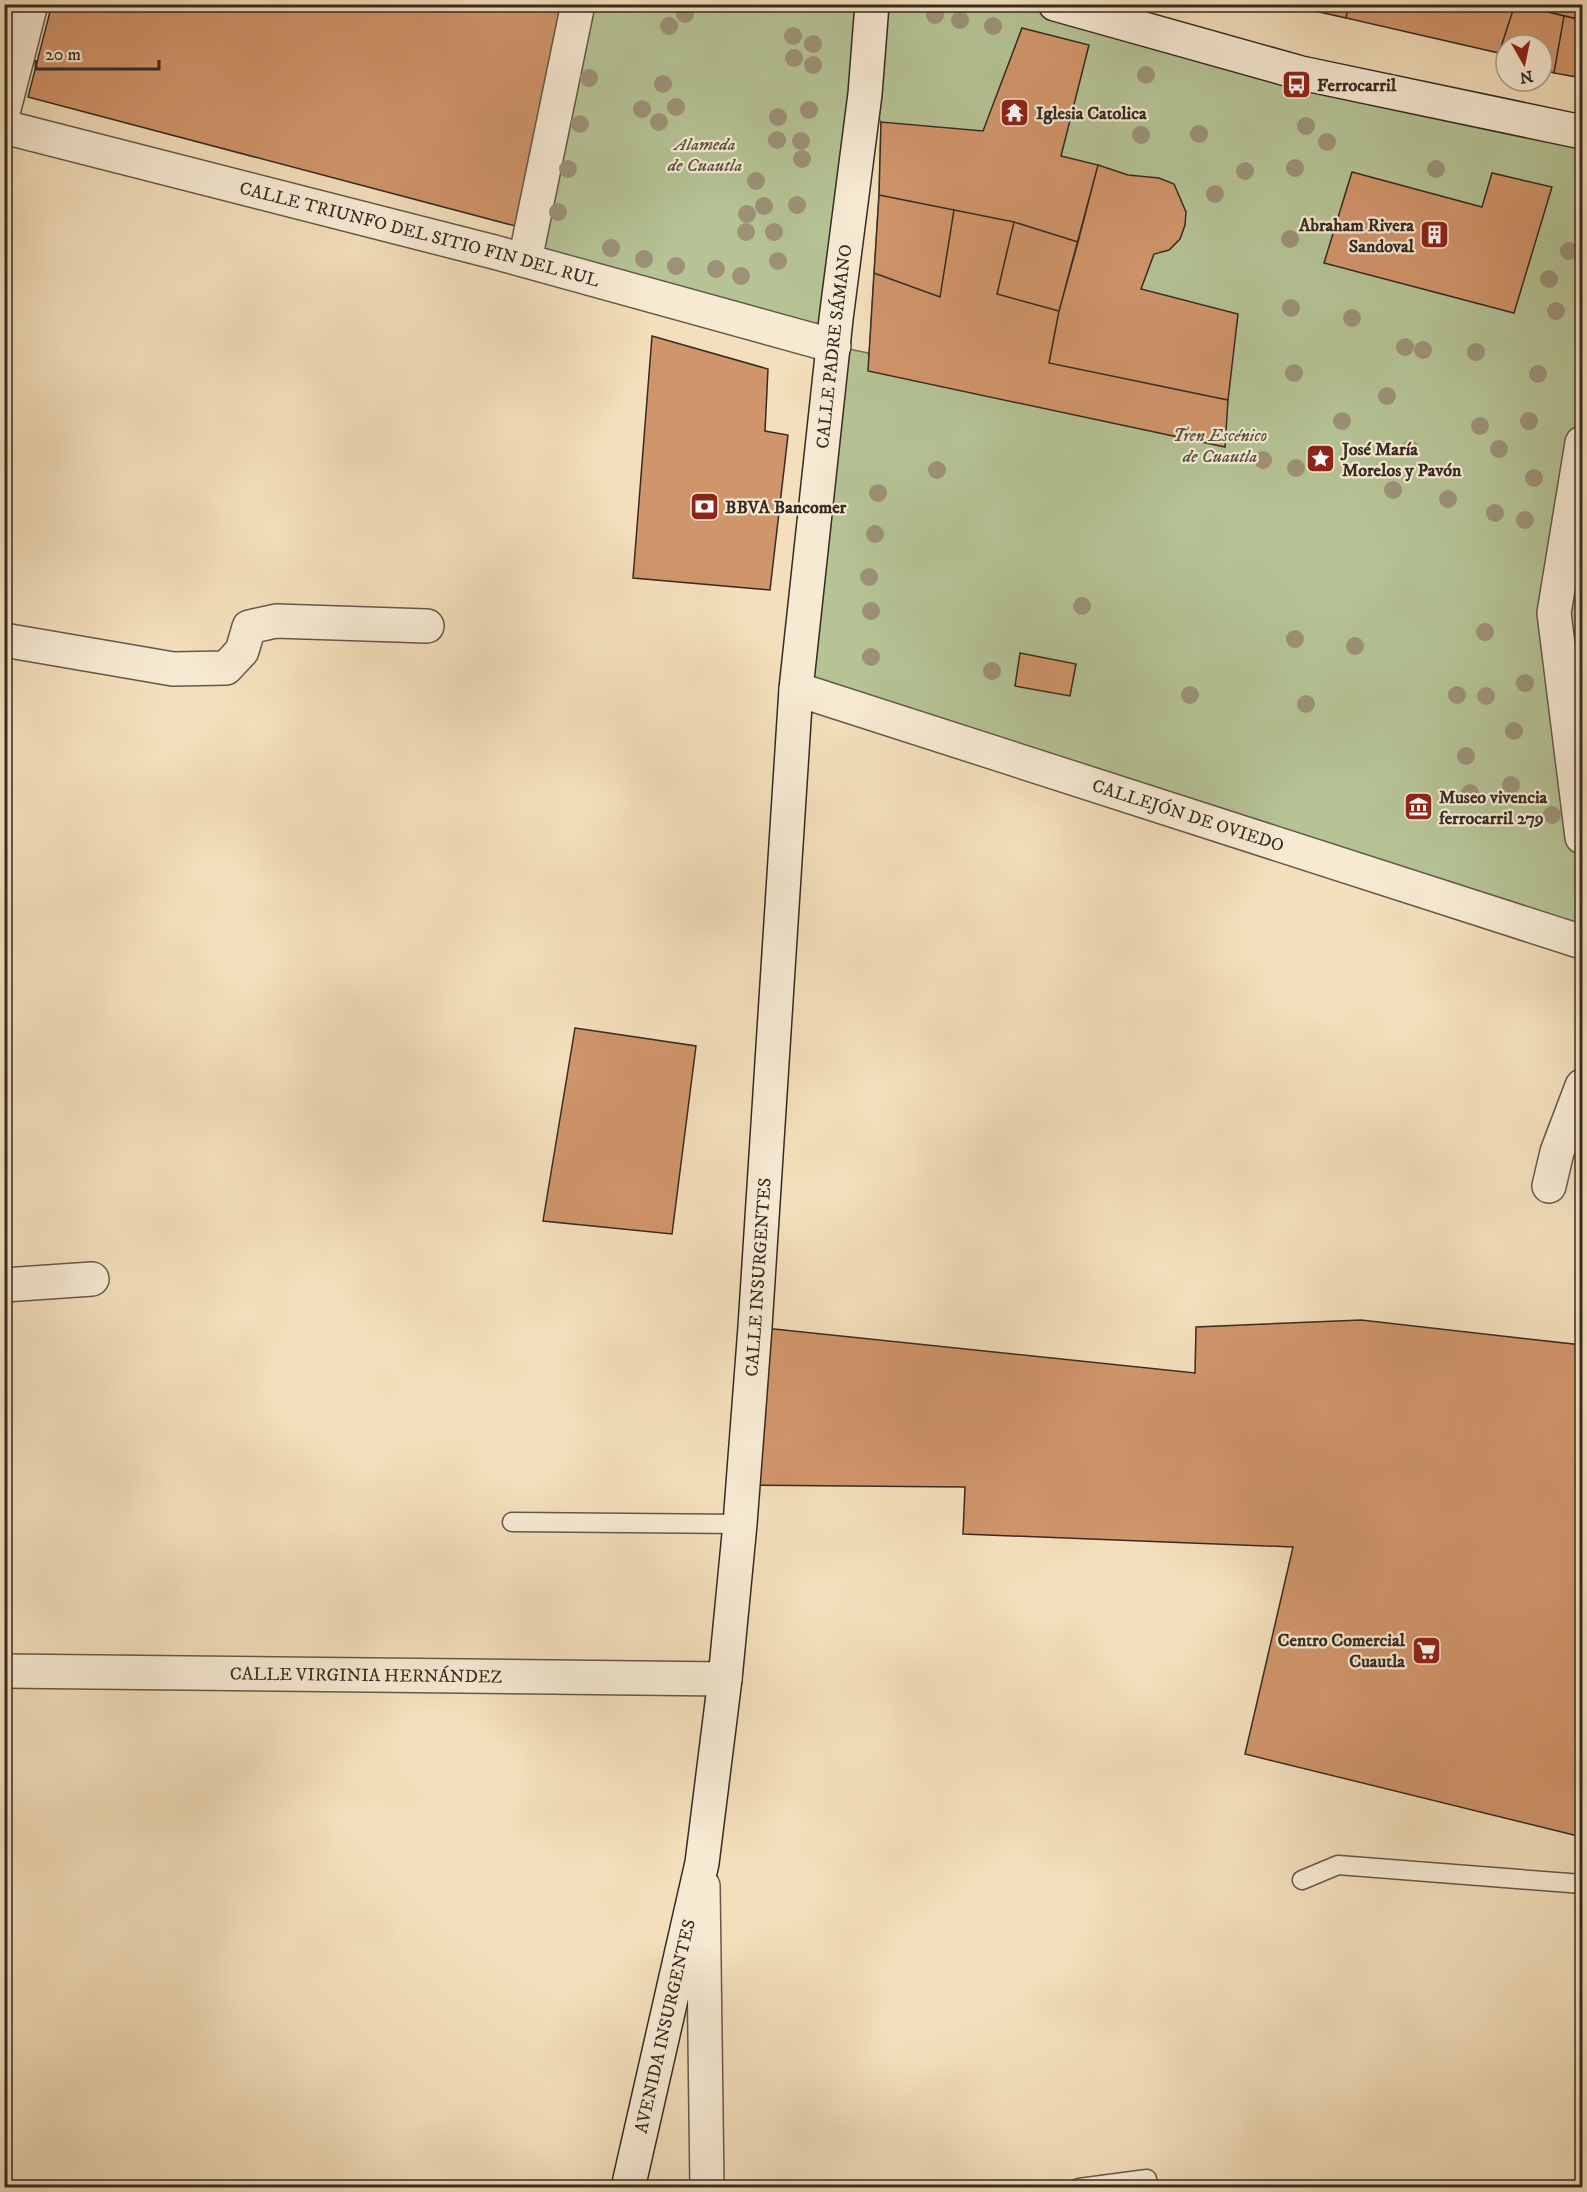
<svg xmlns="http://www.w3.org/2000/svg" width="1587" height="2192" font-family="'IM FELL DW Pica',serif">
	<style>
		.green { fill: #b5c395; stroke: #76775c; stroke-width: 1.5; fill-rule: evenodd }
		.building { fill: #d1956b; stroke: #362b24; stroke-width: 1.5 }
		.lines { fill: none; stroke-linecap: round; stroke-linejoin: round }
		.lane-casing { stroke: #65584a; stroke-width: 21 }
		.street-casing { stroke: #65584a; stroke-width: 36 }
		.secondary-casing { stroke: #362b24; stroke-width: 36 }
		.lane { stroke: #f7ead3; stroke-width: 18 }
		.street { stroke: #f7ead3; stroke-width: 33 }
		.secondary { stroke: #f7ead3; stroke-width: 33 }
		.tree { fill: #9d9177 }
		.labels { text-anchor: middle; stroke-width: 4.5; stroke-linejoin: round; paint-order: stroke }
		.poi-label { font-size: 18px; font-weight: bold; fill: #362b24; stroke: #f7ead3; text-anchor: start }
		.park-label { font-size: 18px; font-style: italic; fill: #565140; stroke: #f7ead3 }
		.street-label { font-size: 18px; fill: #362b24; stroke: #f7ead3 }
	</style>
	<rect width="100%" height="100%" fill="#f3dfbb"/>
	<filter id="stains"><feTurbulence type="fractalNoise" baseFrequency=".00333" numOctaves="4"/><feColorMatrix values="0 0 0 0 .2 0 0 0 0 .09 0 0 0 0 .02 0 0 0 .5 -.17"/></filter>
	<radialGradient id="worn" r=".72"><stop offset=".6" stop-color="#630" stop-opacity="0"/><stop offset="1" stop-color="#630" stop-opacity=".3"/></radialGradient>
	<path class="green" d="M578,5H1055L1582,132V942L796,689L833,358L525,260ZM866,95L881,122L879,195L869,357L868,353L834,346Z"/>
	<path class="building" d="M52,4H566L519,227L28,97Z
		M1284,4H1349L1346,18Z
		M1349,4H1515L1499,53L1346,18Z
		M1515,4L1564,16L1554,73L1542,69V45H1506V55L1499,53Z
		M1520,4H1555L1553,13Z
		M1555,4H1582V20L1553,13Z
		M1564,16L1582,20V78L1554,73Z
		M1022,28L1089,45L1061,156L1098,165L1078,242L1014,222L879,195L881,122L983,131Z
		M1098,165L1128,175L1159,178L1174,184L1186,212L1185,225L1180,239L1169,250L1154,254L1141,289L1238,314L1228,400L1049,363L1059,311Z
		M1352,172L1482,207L1492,173L1552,187L1514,313L1324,263Z
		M879,195L954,210L940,297L874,273Z
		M954,210L1014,222L997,294L1059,311L1049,363L1228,400L1225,447L868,371L874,273L940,297Z
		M1014,222L1078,242L1059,311L997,294Z
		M652,336L768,369L765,431L788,435L770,590L633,578Z
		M1020,653L1076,664L1070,696L1015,686Z
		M575,1028L696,1046L672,1234L543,1221Z
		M1361,1320L1582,1345V1837L1245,1754L1293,1547L963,1534L965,1487L743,1485L755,1327L1195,1373L1196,1327Z"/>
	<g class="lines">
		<defs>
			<path id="lane" d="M512,1522L740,1524
				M1302,1880L1338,1865L1582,1884
				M1079,2188L1147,2179"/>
			<g id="street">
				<path d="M4,109L31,4"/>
				<path id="s1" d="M4,127L494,252L834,346"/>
				<path d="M525,260L578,4"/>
				<path d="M1582,443L1554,613L1582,837"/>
				<path d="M4,640L173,669L226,668L242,651L249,627L276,621L427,626"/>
				<path id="s2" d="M796,689L1582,942"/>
				<path d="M1549,1186L1557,1152L1582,1086"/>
				<path d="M4,1285L92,1279"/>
				<path id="s3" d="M4,1671L725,1679"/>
				<path d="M703,1886L707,2188"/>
			</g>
			<g id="secondary">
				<path d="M1055,4L1301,73L1582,132"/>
				<path id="s4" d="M628,2188L702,1863L725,1679L740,1524L755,1327L796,689L836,319L865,94L872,4"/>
			</g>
		</defs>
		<use href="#lane" class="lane-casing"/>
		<use href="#street" class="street-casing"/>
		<use href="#secondary" class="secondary-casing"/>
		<use href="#lane" class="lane"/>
		<use href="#street" class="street"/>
		<use href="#secondary" class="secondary"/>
	</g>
	<g class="tree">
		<circle cx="685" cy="14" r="9"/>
		<circle cx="935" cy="15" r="9"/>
		<circle cx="960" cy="20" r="9"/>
		<circle cx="669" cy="26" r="9"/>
		<circle cx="993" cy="26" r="9"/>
		<circle cx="793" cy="36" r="9"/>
		<circle cx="813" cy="44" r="9"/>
		<circle cx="794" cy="58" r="9"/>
		<circle cx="813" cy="65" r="9"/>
		<circle cx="1146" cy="75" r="9"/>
		<circle cx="589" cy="78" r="9"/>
		<circle cx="663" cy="84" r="9"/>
		<circle cx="676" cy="107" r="9"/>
		<circle cx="642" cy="109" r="9"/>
		<circle cx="809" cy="110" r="9"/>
		<circle cx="778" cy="117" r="9"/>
		<circle cx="659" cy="122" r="9"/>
		<circle cx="580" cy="124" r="9"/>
		<circle cx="1306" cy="126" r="9"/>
		<circle cx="1199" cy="134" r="9"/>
		<circle cx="1141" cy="135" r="9"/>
		<circle cx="777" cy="140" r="9"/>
		<circle cx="801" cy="141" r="9"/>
		<circle cx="1327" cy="142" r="9"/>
		<circle cx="802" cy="159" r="9"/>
		<circle cx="1295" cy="168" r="9"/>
		<circle cx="568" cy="169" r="9"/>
		<circle cx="1436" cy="169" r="9"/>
		<circle cx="1245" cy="171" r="9"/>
		<circle cx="756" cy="181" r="9"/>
		<circle cx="1215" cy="194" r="9"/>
		<circle cx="797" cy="205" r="9"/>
		<circle cx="764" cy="206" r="9"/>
		<circle cx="558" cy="212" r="9"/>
		<circle cx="747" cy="214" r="9"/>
		<circle cx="746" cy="232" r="9"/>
		<circle cx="774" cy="232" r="9"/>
		<circle cx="1290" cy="239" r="9"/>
		<circle cx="611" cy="248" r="9"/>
		<circle cx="1569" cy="251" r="9"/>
		<circle cx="644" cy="259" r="9"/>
		<circle cx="778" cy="261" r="9"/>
		<circle cx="676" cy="266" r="9"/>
		<circle cx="716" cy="269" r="9"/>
		<circle cx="741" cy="276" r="9"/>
		<circle cx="1549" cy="279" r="9"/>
		<circle cx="1291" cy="308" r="9"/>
		<circle cx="1556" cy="311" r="9"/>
		<circle cx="1352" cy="318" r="9"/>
		<circle cx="1405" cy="347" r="9"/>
		<circle cx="1423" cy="350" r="9"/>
		<circle cx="1476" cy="352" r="9"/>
		<circle cx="1294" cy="373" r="9"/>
		<circle cx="1538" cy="374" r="9"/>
		<circle cx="1387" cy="396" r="9"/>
		<circle cx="1342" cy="421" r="9"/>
		<circle cx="1529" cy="421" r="9"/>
		<circle cx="1480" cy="426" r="9"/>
		<circle cx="1410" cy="449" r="9"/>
		<circle cx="1499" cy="449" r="9"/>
		<circle cx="1263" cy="460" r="9"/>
		<circle cx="1296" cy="468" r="9"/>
		<circle cx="937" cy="470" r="9"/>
		<circle cx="1534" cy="478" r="9"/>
		<circle cx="1393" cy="490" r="9"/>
		<circle cx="878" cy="493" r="9"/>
		<circle cx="1448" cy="499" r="9"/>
		<circle cx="1495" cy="513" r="9"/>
		<circle cx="1525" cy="520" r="9"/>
		<circle cx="875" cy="534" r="9"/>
		<circle cx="869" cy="577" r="9"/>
		<circle cx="1082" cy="606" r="9"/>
		<circle cx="871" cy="611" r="9"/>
		<circle cx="1485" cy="632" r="9"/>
		<circle cx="1295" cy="639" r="9"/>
		<circle cx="1355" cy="646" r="9"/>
		<circle cx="871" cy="657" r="9"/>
		<circle cx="992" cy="671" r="9"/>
		<circle cx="1525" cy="683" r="9"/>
		<circle cx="1190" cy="695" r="9"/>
		<circle cx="1457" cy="695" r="9"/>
		<circle cx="1486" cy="696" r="9"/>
		<circle cx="1306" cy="704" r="9"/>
		<circle cx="1514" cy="731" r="9"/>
		<circle cx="1466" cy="756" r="9"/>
		<circle cx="1511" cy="785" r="9"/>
		<circle cx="1470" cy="793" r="9"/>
		<circle cx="1552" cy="815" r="9"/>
	</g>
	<defs>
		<symbol id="bus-square" viewBox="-11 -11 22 22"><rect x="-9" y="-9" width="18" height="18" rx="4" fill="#8f2418" stroke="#f7ead3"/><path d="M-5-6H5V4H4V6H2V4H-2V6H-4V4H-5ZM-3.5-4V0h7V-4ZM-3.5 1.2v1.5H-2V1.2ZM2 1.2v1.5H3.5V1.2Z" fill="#fff"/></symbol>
		<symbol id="temple-square" viewBox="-11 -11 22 22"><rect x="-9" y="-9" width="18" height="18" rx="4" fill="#8f2418" stroke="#f7ead3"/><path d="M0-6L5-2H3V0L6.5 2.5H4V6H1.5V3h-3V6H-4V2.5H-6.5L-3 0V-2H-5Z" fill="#fff"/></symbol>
		<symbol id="building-square" viewBox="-11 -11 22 22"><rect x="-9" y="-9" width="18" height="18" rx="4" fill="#8f2418" stroke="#f7ead3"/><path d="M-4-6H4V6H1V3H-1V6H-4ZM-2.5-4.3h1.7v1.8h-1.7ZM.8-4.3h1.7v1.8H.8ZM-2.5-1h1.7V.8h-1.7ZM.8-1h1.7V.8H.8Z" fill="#fff"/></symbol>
		<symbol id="sight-square" viewBox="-11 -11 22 22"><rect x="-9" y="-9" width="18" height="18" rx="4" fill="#8f2418" stroke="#f7ead3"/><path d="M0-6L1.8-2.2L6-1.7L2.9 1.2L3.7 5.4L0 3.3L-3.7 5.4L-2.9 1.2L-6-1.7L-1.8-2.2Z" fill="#fff"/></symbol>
		<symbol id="bank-square" viewBox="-11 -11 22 22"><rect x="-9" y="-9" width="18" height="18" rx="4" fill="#8f2418" stroke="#f7ead3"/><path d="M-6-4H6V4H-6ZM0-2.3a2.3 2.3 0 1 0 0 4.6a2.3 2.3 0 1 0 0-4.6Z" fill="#fff"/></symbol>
		<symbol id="museum-square" viewBox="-11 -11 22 22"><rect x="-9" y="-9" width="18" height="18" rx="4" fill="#8f2418" stroke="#f7ead3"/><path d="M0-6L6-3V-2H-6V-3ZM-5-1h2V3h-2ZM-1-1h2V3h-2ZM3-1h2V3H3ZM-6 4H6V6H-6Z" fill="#fff"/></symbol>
		<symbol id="supermarket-square" viewBox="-11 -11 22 22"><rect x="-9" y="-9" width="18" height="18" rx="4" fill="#8f2418" stroke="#f7ead3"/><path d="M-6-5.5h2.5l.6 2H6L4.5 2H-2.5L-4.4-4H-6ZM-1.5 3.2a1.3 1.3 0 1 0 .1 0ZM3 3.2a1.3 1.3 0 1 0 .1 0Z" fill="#fff"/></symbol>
	</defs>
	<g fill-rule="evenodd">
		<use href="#bus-square" x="1280" y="68" width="33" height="33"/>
		<use href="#temple-square" x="998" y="96" width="33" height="33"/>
		<use href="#building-square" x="1418" y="218" width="33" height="33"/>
		<use href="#sight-square" x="1304" y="442" width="33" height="33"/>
		<use href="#bank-square" x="688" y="490" width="33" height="33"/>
		<use href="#museum-square" x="1402" y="790" width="33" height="33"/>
		<use href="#supermarket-square" x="1410" y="1634" width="33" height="33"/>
	</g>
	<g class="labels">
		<g class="poi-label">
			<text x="1317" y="91">Ferrocarril</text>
			<text x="1036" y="119">Iglesia Catolica</text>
			<text x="1414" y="231" text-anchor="end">Abraham Rivera<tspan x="1414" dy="21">Sandoval</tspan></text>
			<text x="1342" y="455">José María<tspan x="1342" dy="21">Morelos y Pavón</tspan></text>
			<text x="725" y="513">BBVA Bancomer</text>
			<text x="1439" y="803">Museo vivencia<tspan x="1439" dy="21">ferrocarril 279</tspan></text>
			<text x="1405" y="1646" text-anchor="end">Centro Comercial<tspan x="1405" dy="21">Cuautla</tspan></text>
		</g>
		<g class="park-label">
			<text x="705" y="150">Alameda<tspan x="705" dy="21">de Cuautla</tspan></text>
			<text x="1220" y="441">Tren Escénico<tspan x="1220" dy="21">de Cuautla</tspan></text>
		</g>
		<g class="street-label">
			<text dy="6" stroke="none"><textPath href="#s1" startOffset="429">CALLE TRIUNFO DEL SITIO FIN DEL RUL</textPath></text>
			<text dy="6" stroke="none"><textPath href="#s4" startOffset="1856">CALLE PADRE SÁMANO</textPath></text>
			<text dy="6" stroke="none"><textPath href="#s2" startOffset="412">CALLEJÓN DE OVIEDO</textPath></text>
			<text dy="6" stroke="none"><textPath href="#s4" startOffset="922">CALLE INSURGENTES</textPath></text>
			<text dy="6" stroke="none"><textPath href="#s3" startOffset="362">CALLE VIRGINIA HERNÁNDEZ</textPath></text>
			<text dy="6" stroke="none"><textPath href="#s4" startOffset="166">AVENIDA INSURGENTES</textPath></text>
		</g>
	</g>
	<rect width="1587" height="2192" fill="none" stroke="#f3dfbb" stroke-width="24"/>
	<rect x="6" y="6" width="1575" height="2180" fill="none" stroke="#362b24" stroke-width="3"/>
	<rect x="12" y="12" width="1563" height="2168" fill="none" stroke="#362b24" stroke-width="1.5"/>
	<g transform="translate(1524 63) rotate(171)"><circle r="28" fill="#f7ead3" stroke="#aa9e8d" stroke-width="1.5"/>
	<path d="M0-4.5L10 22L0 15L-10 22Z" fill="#8f2418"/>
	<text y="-9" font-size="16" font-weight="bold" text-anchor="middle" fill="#362b24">N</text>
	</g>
	<path d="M36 60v9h123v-9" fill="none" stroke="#362b24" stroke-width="3"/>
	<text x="45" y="60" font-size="18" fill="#362b24" stroke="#f7ead3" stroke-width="4.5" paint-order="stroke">20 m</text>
	<rect width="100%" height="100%" filter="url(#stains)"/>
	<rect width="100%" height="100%" fill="url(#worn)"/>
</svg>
